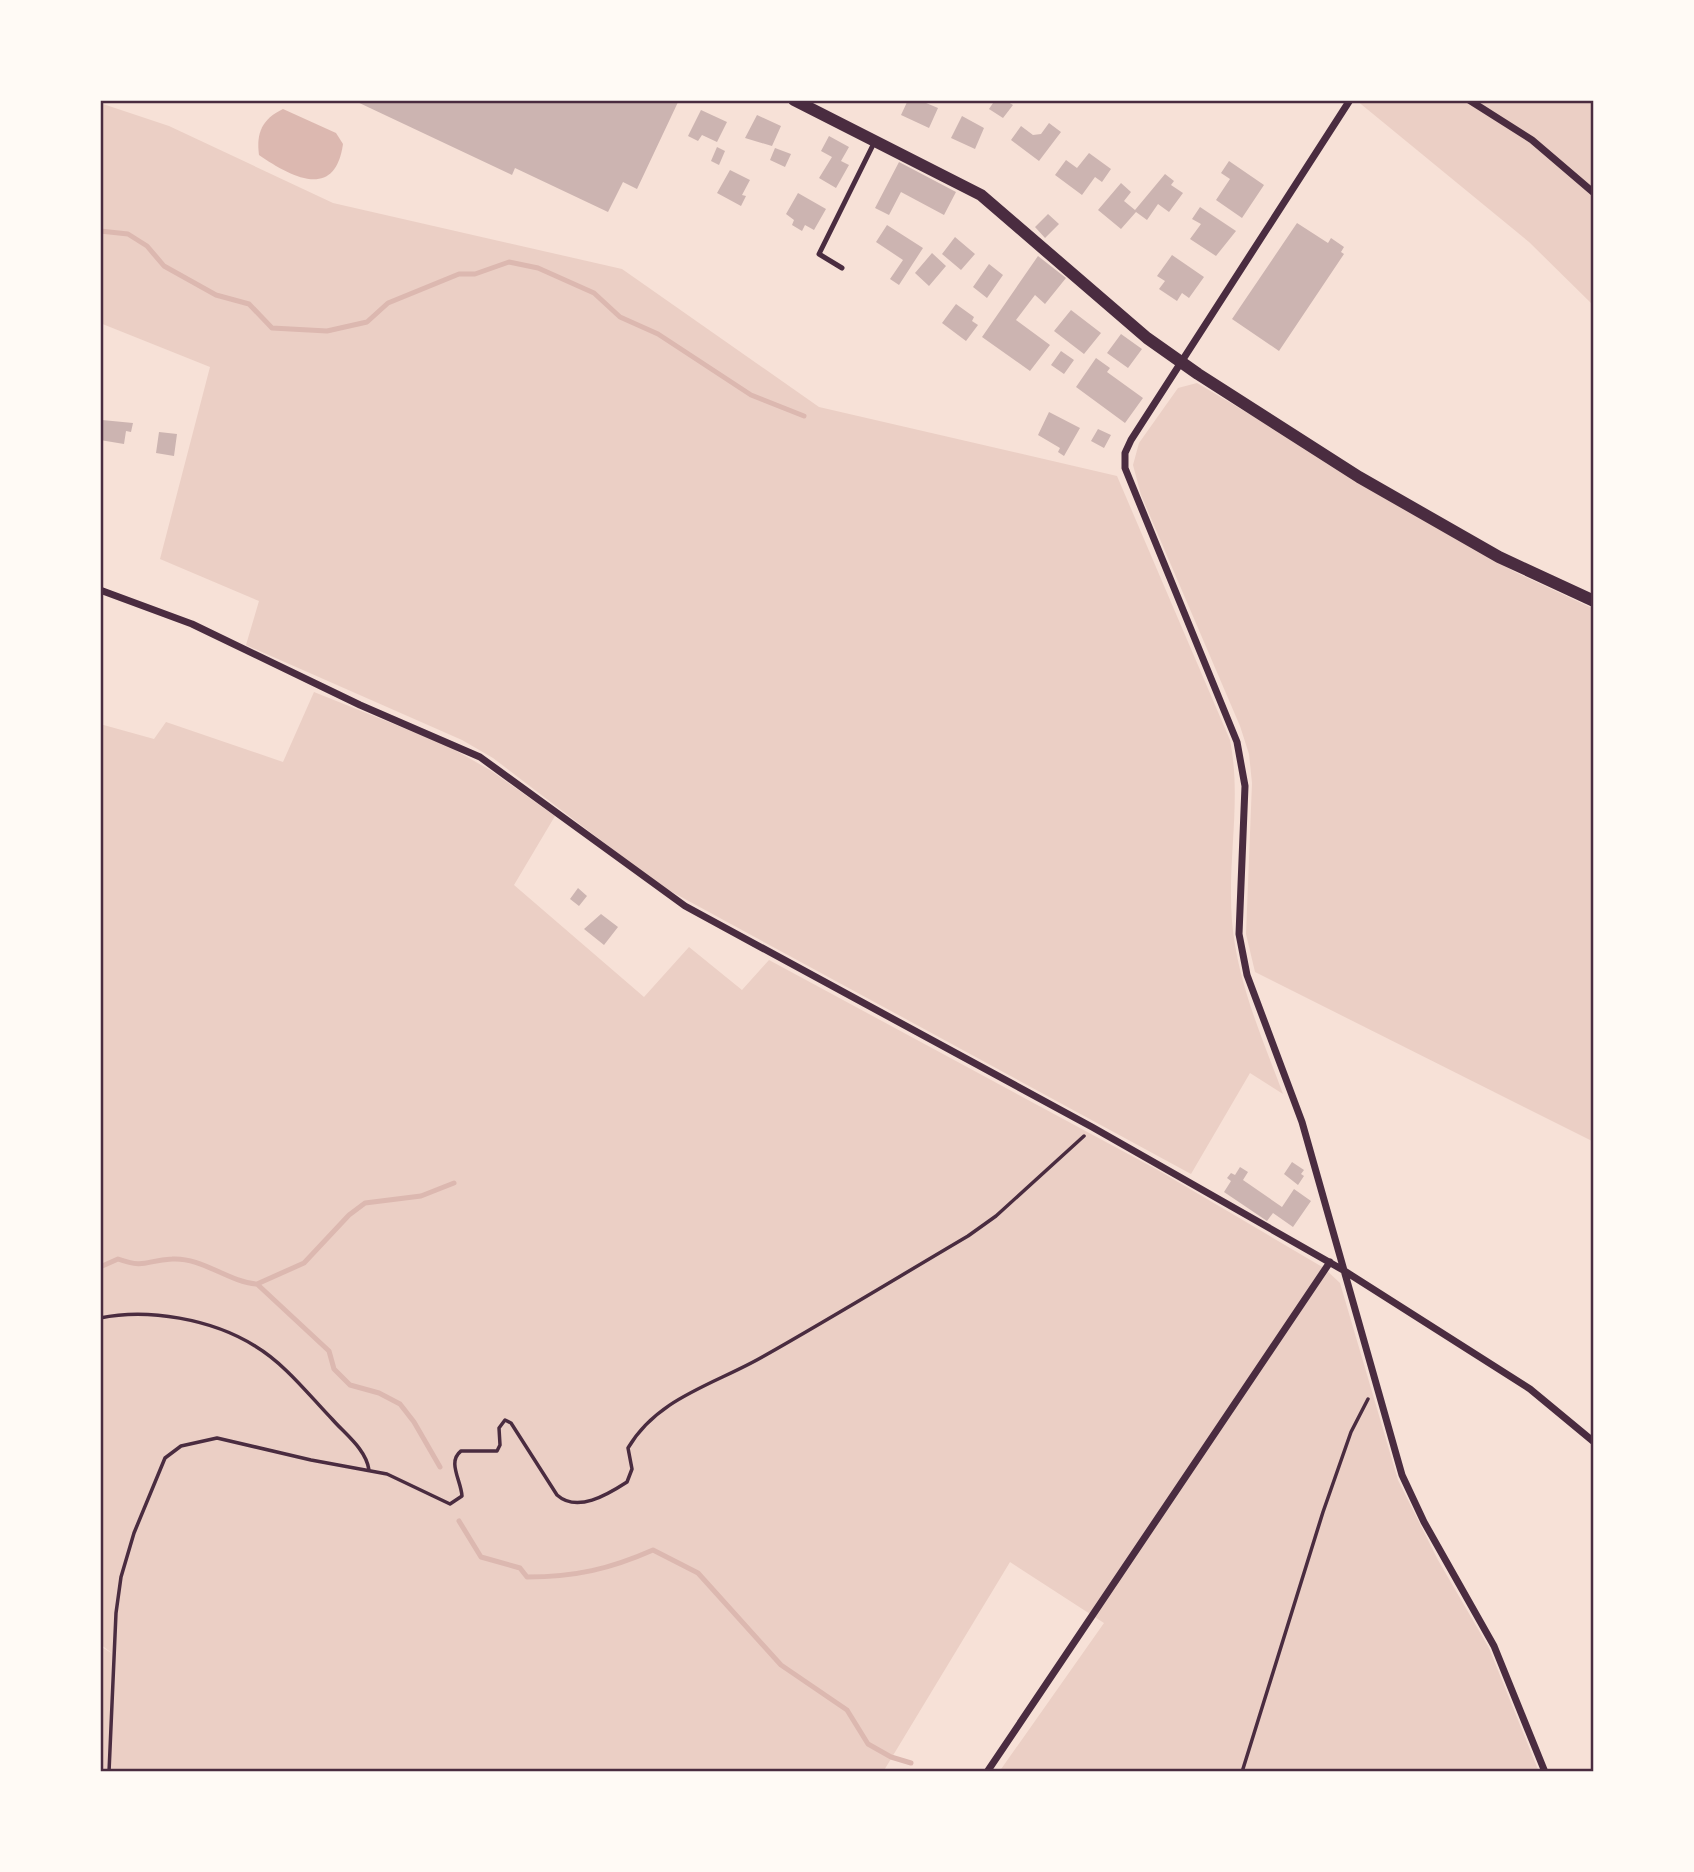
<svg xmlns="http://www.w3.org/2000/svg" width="1694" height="1872" font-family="'DejaVu Sans',sans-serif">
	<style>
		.green { fill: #ebcfc5 }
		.water { fill: #dcb8b0 }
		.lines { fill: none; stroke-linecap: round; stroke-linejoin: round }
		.stream { stroke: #dcb8b0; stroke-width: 5 }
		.building { fill: #ccb4b1 }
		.path { stroke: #4a2c40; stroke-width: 3.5 }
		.service { stroke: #4a2c40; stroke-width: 5 }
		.minor { stroke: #4a2c40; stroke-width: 7 }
		.tertiary { stroke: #4a2c40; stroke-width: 12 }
		.neatline { fill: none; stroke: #4a2c40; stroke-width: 2.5 }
	</style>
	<rect width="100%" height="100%" fill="#f7e1d7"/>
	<path class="green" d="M1356,100H1594V306L1529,242Z
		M100,103L169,126L333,203L622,269L819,407L1117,476L1230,740C1242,800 1227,860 1232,921C1237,982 1262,1037 1283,1094L1250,1073L1191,1174L661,886L493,758L462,740L246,645L259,601L160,559L210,367L100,323Z
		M1197,383L1515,572L1594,609V1142L1255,972L1246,934L1252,783L1249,754L1240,726L1141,495L1133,465L1139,443L1178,388Z
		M314,692L446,745L490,770L555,816L514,885L644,997L689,947L742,990L769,960L1156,1169L1324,1268L1340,1283L1398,1480L1438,1560L1489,1648L1539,1772H999L1104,1623L1010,1562L883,1772H100V1646L113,1654L100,1644V724L154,739L166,722L283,762Z"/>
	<path class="water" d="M283,109L336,133L343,144C335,201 291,177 259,155C256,133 262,119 283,109Z"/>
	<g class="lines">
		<path class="stream" d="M100,231L128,234L147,246L164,266L216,295L249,304L272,328L327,331L367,322L388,303L459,274H475L509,262L538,268L594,293L620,317L658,334L751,395L804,416
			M100,1267L118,1259C146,1269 146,1260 172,1259C202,1257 228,1282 257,1284L329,1351L334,1369L350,1385L379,1393L400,1404L414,1422L440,1467
			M257,1284L304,1263L349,1215L365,1203L421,1196L454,1183
			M459,1521L481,1557L520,1568L527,1577C575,1577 610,1569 653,1550L698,1573L781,1665L847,1710L868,1744L891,1757L911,1763"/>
	</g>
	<path class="building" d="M353,100H679L637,189L623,182L608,212L515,168L512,175Z
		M908,100H919L938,108L929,128L901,115Z
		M995,100H1005L1013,105L1003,118L989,109Z
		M701,110L727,122L717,142L702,135L698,141L688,136Z
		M757,115L781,126L772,146L745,138Z
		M962,116L984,128L975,149L951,138Z
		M1049,123L1061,132L1039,161L1011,140L1021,126L1033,135L1041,134Z
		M829,136L849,147L841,161L849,165L836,188L819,178L832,157L821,151Z
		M717,147L725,151L719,165L711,161Z
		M775,148L791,154L785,167L770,160Z
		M1089,153L1111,169L1102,182L1095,177L1082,195L1055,175L1066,160L1077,168Z
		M1229,161L1264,185L1242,218L1216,200L1230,179L1221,173Z
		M899,162L956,192L944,215L901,192L889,215L875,208Z
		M730,170L750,180L742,195L746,196L741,206L717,193Z
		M1165,174L1174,181L1171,185L1183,193L1169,212L1158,204L1147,220L1136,212L1121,229L1098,210L1121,183L1131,192L1124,201L1135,210Z
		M798,193L826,209L814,230L805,225L802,231L792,225L794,220L786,214Z
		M1200,207L1236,231L1216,256L1190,239L1201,224L1192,219Z
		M1048,214L1059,224L1045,238L1035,227Z
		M1297,223L1328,243L1331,238L1344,247L1341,252L1344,254L1279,351L1232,319Z
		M887,225L923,248L899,285L890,279L903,260L876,242Z
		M955,237L975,254L961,270L942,254Z
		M932,253L946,266L929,286L915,273Z
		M1172,255L1204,277L1189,298L1182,293L1177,301L1159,289L1165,281L1157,276Z
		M1038,256L1066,278L1045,304L1035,295L1016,320L1050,345L1030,371L982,337Z
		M989,264L1003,275L987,298L973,287Z
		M956,304L974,317L972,321L978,325L966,341L942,323Z
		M1071,310L1101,333L1084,354L1054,331Z
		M1121,334L1142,349L1128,368L1107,353Z
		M1061,351L1074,360L1064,374L1051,365Z
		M1096,358L1110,368L1107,372L1143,398L1125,423L1076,387Z
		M1049,412L1080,428L1064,456L1058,452L1060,448L1038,435Z
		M102,420L133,423L131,432L126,431L124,444L100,440Z
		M1098,429L1111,435L1104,448L1091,441Z
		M159,432L177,434L174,456L156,453Z
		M578,888L587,896L579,906L570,899Z
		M601,914L618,927L604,945L584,929Z
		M1292,1162L1304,1170L1301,1174L1304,1176L1298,1185L1284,1174Z
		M1240,1167L1248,1172L1243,1180L1282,1207L1294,1189L1311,1201L1293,1227L1273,1213L1267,1221L1224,1192L1231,1181L1227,1178L1231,1173L1235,1175Z"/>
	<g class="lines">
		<path class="path" d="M100,1318C148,1308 212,1319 255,1346C285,1364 308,1394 332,1419C345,1434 366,1449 369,1470
			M109,1772L116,1613L121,1577L134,1533L165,1458L181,1446L217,1438L311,1460L387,1474L450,1504L462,1496C461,1480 447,1462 461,1451H497L500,1445L499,1428L505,1420L511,1423L557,1495C577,1513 607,1495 627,1482L632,1469L628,1448C658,1397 716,1384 764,1356C833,1317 900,1276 968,1236L996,1216L1084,1136
			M1242,1772L1323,1512L1351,1432L1368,1399"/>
		<path class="service" d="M842,268L819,254L874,143"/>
		<path class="minor" d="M1350,100L1131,440L1125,453V468L1237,742L1245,786L1239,934L1247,975L1302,1122L1402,1475L1424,1522L1494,1646L1545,1772
			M1469,100L1532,140L1594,193
			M100,590L192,624L360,705L480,757L685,906L1092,1127L1343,1270L1530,1389L1594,1442
			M987,1772L1330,1262"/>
		<path class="tertiary" d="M794,100L981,195L1147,338L1198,374L1359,477L1499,557L1594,601"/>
	</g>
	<rect width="1694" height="1872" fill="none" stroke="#fffaf5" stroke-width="203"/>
	<rect x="102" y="102" width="1490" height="1668" class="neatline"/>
</svg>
